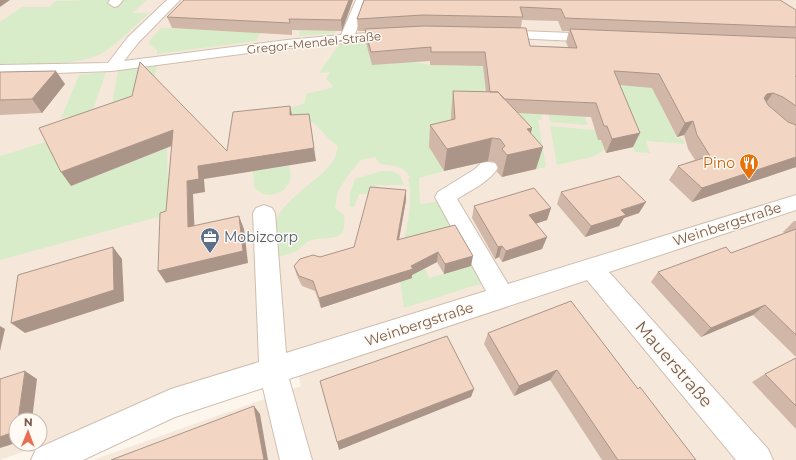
<svg xmlns="http://www.w3.org/2000/svg" width="796" height="460" font-family="Montserrat,sans-serif">
	<style>
		.residential { fill: #f5e8da; fill-rule: evenodd }
		.green { fill: #d8ecc9 }
		.lines { fill: none; stroke-linecap: round; stroke-linejoin: round }
		.minor-casing { stroke: #d1beb0; stroke-width: 2 }
		.minor { fill: #fff; fill-rule: evenodd }
		.wall { fill: #d1b7a8; fill-rule: evenodd }
		.shaded-wall { fill: #aa9588 }
		.building { fill: #f3d5c3; stroke: #aa9588 }
		.labels { text-anchor: middle; stroke-width: 3; stroke-linejoin: round; paint-order: stroke }
		.far-street-label { font-size: 12px; fill: #7a5c4d; stroke: #fffaf3 }
		.food-label { font-size: 14px; fill: #c56008; stroke: #fffaf3; text-anchor: end }
		.street-label { font-size: 14px; fill: #7a5c4d; stroke: #fffaf3 }
		.service-label { font-size: 14px; fill: #4e5e75; stroke: #fffaf3; text-anchor: start }
		.near-street-label { font-size: 17px; fill: #7a5c4d; stroke: #fffaf3 }
	</style>
	<rect width="100%" height="100%" fill="#fdf6ec"/>
	<path class="residential" d="M0,0H796V460H93L301,386L293,354L0,460ZM16,420H40V444H16Z"/>
	<path class="green" d="M89,0H147L132,13H149C134,26 120,42 104,52C77,68 31,63 0,64V22L22,7H49L56,1Z
		M161,28L261,32L256,41L157,54V50L149,44L150,40Z
		M300,30L336,31L335,33L299,36Z
		M475,37L539,101L542,120H538L546,167L536,169L521,151L429,147L444,171L419,178L420,204L442,201L460,233L416,245L429,278L478,264L489,281L404,308C402,294 399,279 400,265C403,237 415,207 408,179L410,177C403,165 393,166 380,164L375,157L361,160L349,174L338,191L335,208L344,215C348,248 326,233 307,242C304,243 302,248 298,250C291,254 282,256 275,258C274,250 271,241 272,233C276,201 315,186 333,161C336,157 337,151 338,146L330,140L314,123L278,112L305,103L306,94L331,88L333,86L326,79L330,72L319,73L340,43L406,39L414,62L430,65L476,66Z
		M157,66L148,105L109,120L118,71Z
		M106,72L92,113L61,118L79,75Z
		M672,77L661,106L677,138H682L685,144L646,141L650,153L635,152L614,100L585,117L588,125L550,122L543,90Z
		M550,126L595,130L598,140H601L605,150L592,157L557,165Z
		M48,141L71,186L167,148L169,214L0,260V156Z
		M289,166C298,189 269,205 254,187L253,171Z
		M381,171H392L400,175L404,185H377L375,194H359L354,207H350V194L355,179Z"/>
	<g class="lines">
		<defs>
			<path id="minor" d="M110,0H123L118,6L114,7L108,3Z
				M167,0H180L138,43L124,61L287,40L341,35L356,0H368L355,34L395,31L400,32L402,35L400,38L395,39L287,48L112,71L0,75V65L108,63L128,37Z
				M497,30L597,34L602,35L604,38L602,41L597,42L492,37L490,34L492,31Z
				M488,162L495,163L498,168C489,182 471,190 457,199L508,284L796,195V210L609,272L768,449L773,460H736L587,280L289,379L312,460H280L263,388L175,417L83,460H31L36,449L171,389L259,362L253,213L256,208L264,205L272,208L275,213L286,353L486,291L435,197L438,192L475,169L481,163Z"/>
		</defs>
		<use href="#minor" class="minor-casing"/>
		<use href="#minor" class="minor"/>
	</g>
	<path class="wall" d="M184,0H353L342,31L292,30V35L172,28L167,17Z
		M364,0H780L796,27V167L692,202L669,180L678,166L695,160L688,149L684,135L677,137L652,88L620,85L633,147L606,153L601,140H598L591,117L518,113L532,128L531,133L536,169L502,177L497,172L498,166L495,162L488,161L444,171L429,147L430,125L451,120V113L453,91L486,92L483,66L430,65V61L372,65L366,42L365,31H358L357,19ZM522,20L558,21L562,31H569L566,42L568,47L530,46L521,28Z
		M0,72L65,84L42,113L0,115Z
		M406,190V200L399,240L455,225L471,266L444,274L437,262L412,275V278L321,308L315,291L302,286L297,276L294,266L354,247Z
		M561,192L639,213L624,218L619,226L585,237L557,204Z
		M474,206L551,208L547,220L535,224L547,237L542,249L502,262L499,257L495,259L472,218Z
		M794,221H796V357L753,315L701,337L651,282L658,272L731,253L785,233L783,232Z
		M488,333L638,389L696,460H602L550,380L514,396L484,344Z
		M796,358V429L752,382L765,374Z"/>
	<path class="shaded-wall" d="M0,0H10L0,7Z
		M349,0H353L342,31L341,20Z
		M56,71L65,84L42,113L32,99Z
		M773,93L763,107L757,108L767,94Z
		M290,106L293,119L290,115Z
		M309,114L316,161L204,179L205,192L193,194L195,240L188,227L187,181L198,166Z
		M693,121L684,135L677,137L685,123Z
		M532,128L526,150L527,129Z
		M173,130L179,143L71,186L61,172Z
		M640,133L633,147L606,153L612,139Z
		M492,138L488,161L444,171L447,149Z
		M543,147L536,169L502,177L507,155Z
		M796,157V167L692,202L702,188Z
		M406,190V200L397,250V240Z
		M646,202L639,213L624,218L619,226L585,237L591,226L621,210Z
		M551,208L547,220L525,227L529,215Z
		M239,216L244,229L248,263L166,283L158,271Z
		M547,237L542,249L502,262L506,251Z
		M502,246L499,257L495,259L498,247Z
		M113,247L122,259L124,301L25,333L11,323Z
		M438,252L437,262L412,275V278L321,308L319,298L411,266Z
		M473,256L471,266L444,274L445,264Z
		M765,305L753,315L701,337L711,328Z
		M0,326L5,329L0,351Z
		M557,370L550,380L514,396L519,386Z
		M25,371L37,379L32,420H18Z
		M474,389L471,397L339,450L337,442Z
		M254,406L260,414L268,460H264Z
		M16,431V443L0,448V437Z"/>
	<path class="building" d="M184,0H349L341,20L289,19L290,23L167,17Z
		M364,0H780L796,10V27L565,18L561,9L520,7L523,17L423,15L357,19Z
		M424,26L526,28L530,46L577,48L570,29L796,38V76H795L796,77V106L783,97L773,93L767,94L764,98L768,105L788,122L796,125V157L702,188L678,166L710,156L697,135L693,121L685,123L659,74L614,71L640,133L612,139L607,126H604L596,103L504,99L498,92H490L485,52H431V47L371,52L365,29Z
		M140,62L227,151L233,112L290,106V115L309,114L314,148L198,166L199,179L187,181L188,227L239,216L243,251L158,271L160,213L166,211L173,130L61,172L39,128L132,96Z
		M56,71L32,99L0,100V72Z
		M453,91L498,92L532,128L527,129L543,147L507,155L502,149L505,146L500,139L492,138L447,149L430,125L455,119Z
		M619,176L646,202L621,210L626,215L591,226L561,192Z
		M370,187L406,190L397,240L455,225L473,256L445,264L438,252L411,266L413,269L319,298L313,281L299,276L294,266L300,259L313,255L320,257L354,247Z
		M534,188L551,208L529,215L547,237L506,251L502,246L498,247L474,206Z
		M796,229V335L765,305L711,328L658,272L726,247L731,253Z
		M113,247L114,290L11,323L18,275Z
		M571,301L638,389L640,387L696,460H618L557,370L519,386L488,333Z
		M447,336L474,389L337,442L320,381Z
		M796,358V406L765,374Z
		M25,371L18,420H16V431L0,437V379Z
		M254,406L264,460H111Z"/>
	<defs>
		<symbol id="restaurant-pin" viewBox="-11 -11 22 30"><path d="M0 17L-7.5 6A9.5 9.5 0 1 1 7.5 6Z" fill="#e8710a" stroke="#fffaf3"/><path d="M-5-6h1v4h1v-4h1v4h1v-4h1v5L-1.5 .5V6h-2V.5L-5-1ZM5-6V6H3V1.5H1.5Q1.5-4 5-6Z" fill="#fff"/></symbol>
		<symbol id="office-pin" viewBox="-11 -11 22 30"><path d="M0 17L-7.5 6A9.5 9.5 0 1 1 7.5 6Z" fill="#5c6f8a" stroke="#fffaf3"/><path d="M-6-3h4V-5.5h4V-3h4V5H-6ZM-1-4.5V-3h2v-1.5ZM-6 0V1H6V0Z" fill="#fff"/></symbol>
	</defs>
	<g fill-rule="evenodd">
		<use href="#restaurant-pin" x="738" y="152" width="22" height="30"/>
		<use href="#office-pin" x="199" y="226" width="22" height="30"/>
	</g>
	<g class="labels">
		<g class="far-street-label">
			<text transform="translate(314 43) rotate(-6)" y="4">Gregor-Mendel-Straße</text>
		</g>
		<g class="food-label">
			<text x="735" y="168">Pino</text>
		</g>
		<g class="street-label">
			<text transform="translate(727 224) rotate(-18)" y="5">Weinbergstraße</text>
			<text transform="translate(419 324) rotate(-18)" y="5">Weinbergstraße</text>
		</g>
		<g class="service-label">
			<text x="224" y="242">Mobizcorp</text>
		</g>
		<g class="near-street-label">
			<text transform="translate(674 364) rotate(49)" y="6">Mauerstraße</text>
		</g>
	</g>
	<g transform="translate(28 432) rotate(1)"><circle r="19" fill="#fffaf3" stroke="#cabbb1"/>
	<path d="M0-3L7 15L0 10L-7 15Z" fill="#e76f51"/>
	<text y="-6" font-size="11" font-weight="bold" text-anchor="middle" fill="#7a5c4d">N</text>
	</g>
</svg>
